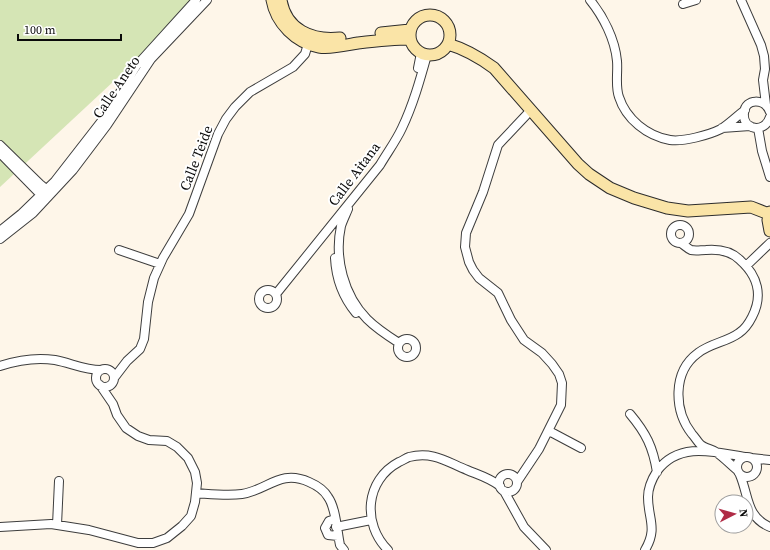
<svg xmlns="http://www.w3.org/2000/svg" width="770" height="550" font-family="'Source Serif 4',serif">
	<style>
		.green { fill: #d5e5b5 }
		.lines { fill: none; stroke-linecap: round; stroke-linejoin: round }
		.street-casing { stroke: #3d3d3d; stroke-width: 10 }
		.secondary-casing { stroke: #2c2c2c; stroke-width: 13 }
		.street { stroke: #fff; stroke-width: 8 }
		.secondary { stroke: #fae4a7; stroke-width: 11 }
		.labels { text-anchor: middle; stroke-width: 4; stroke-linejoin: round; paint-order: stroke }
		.street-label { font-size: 14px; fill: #0a0a0a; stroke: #fff }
	</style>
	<rect width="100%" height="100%" fill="#fef6e9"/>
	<path class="green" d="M0,0H201L0,187Z"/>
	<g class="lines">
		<defs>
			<path id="street" d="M590,0C603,16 615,39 617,61C618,73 615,86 619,97C626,119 647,136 670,140C683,142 709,135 721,129C729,124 737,116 745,110
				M741,0L761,45L764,56L765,69L763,80L766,105
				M683,4L696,0
				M418,68L421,53
				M770,112C765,98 745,98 744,113C742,130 765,134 770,117
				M722,128L750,126
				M758,128L762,151L770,177
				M0,145L40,184L51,193
				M0,153L44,198
				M348,209C346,214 343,220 341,226C334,258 344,296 367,319C377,329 388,336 399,343
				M671 234a9 9 0 1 1 18 0a9 9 0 1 1-18 0Z
				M0,231L21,214L55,181L104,118L137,65L196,0
				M0,239L33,213L73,170L107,125L151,59L207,0
				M681,243C684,245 687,248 691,250C696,251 701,250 706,250C718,249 731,251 740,260C758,276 763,296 752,317C749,323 745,329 739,333C727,342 711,343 698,353C672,372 674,411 692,434C695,437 697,441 700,444C704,448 711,449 716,452C723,457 730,464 737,470
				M119,250L160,264
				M335,258C336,279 342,296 356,313
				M746,266L770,243
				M259 299a9 9 0 1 1 18 0a9 9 0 1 1-18 0Z
				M276,294L380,165C387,153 396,141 402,128C413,105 420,80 427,55
				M398 348a9 9 0 1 1 18 0a9 9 0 1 1-18 0Z
				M0,366C18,360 35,357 55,360C71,363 84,370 101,370
				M96 378a9 9 0 1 1 18 0a9 9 0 1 1-18 0Z
				M114,378L127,361L140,349L144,339L148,302L154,278L163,258L189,214L218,134L226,119L235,107L250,92L293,67L305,54L308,44
				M630,414C646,433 653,447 657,472
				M549,431L581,448
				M737 467a10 10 0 1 1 20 0a10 10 0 1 1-20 0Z
				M751,458L770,460
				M499 483a9 9 0 1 1 18 0a9 9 0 1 1-18 0Z
				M740,475C749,496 746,517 770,527
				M517,482L539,449L561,405L562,383L559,374L552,364L542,353L524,340L511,320L498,293L479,278L473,270L469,262L465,247L466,233L483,192L498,145L531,110
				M504,491L524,527L546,550
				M196,493C211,494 227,496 242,494C268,490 280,469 309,482C316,485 324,490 328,497C336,508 337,531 340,545L344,550
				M335,519L329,521L325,528L328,535L338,536
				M57,525L59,481
				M0,527L51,524L89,530L138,543H153L167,538L182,526L191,516L195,502L197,483L195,472L188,458L177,447L167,441L149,440L138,436L126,428L117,415L113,404L100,385
				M336,527L371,520
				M388,550C362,524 365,480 399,462C402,461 406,458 409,457C433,451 447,462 467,470C479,475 490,478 500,486
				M645,550C658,528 648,519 648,497C648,487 652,479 657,471C679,441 715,452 745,457"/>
			<path id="secondary" d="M272,0C276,23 296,43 319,47C331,49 346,45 358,43C375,41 392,39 410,39
				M281,0C286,30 312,41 340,38
				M410 35a20 20 0 1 1 40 0a20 20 0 1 1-40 0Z
				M381,33L410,30
				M448,44C465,49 479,57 494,68L578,164L589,174L610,188L634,198L667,208L688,211L751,207L769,214
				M770,212L768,220L770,231"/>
		</defs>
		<use href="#street" class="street-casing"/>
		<use href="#secondary" class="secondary-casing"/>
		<use href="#street" class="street"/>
		<use href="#secondary" class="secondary"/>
	</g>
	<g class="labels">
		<g class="street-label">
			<text transform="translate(116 87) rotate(-56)" y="5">Calle Aneto</text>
			<text transform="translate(196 158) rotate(-69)" y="5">Calle Teide</text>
			<text transform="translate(354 174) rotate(-53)" y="5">Calle Aitana</text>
		</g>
	</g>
	<g transform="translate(734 514) rotate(84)"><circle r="19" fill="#ffffff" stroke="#9d9d9d"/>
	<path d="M0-3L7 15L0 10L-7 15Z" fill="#b02c46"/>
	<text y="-6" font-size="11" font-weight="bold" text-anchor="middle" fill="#0a0a0a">N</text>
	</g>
	<path d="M18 34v6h103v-6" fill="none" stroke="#0a0a0a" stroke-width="2"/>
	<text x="24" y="34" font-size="12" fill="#0a0a0a" stroke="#ffffff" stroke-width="3" paint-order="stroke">100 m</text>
</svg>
